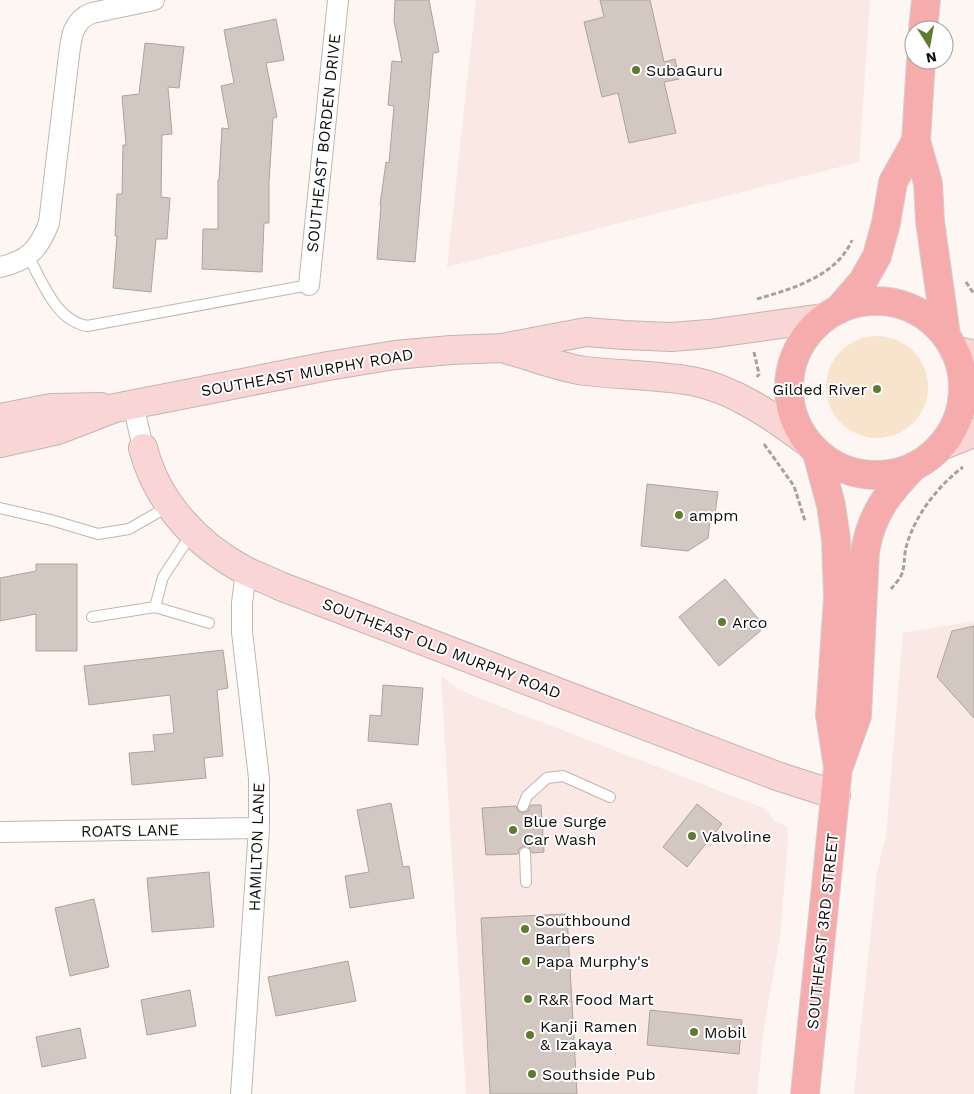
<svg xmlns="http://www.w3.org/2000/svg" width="974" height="1094" font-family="'Work Sans',sans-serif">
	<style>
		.built { fill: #f9e8e3 }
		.green { fill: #f8e4cc }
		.building { fill: #d3c8c1; stroke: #aea39c }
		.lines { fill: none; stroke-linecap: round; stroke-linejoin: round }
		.lane-casing { stroke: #c2b5b1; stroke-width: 12 }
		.street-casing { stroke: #c2b5b1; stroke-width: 22 }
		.secondary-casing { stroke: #c2b5b1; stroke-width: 30 }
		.primary-casing { stroke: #d4d3d3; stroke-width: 30 }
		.path { stroke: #a8a19e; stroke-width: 3; stroke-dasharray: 5 2.5; stroke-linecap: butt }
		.lane { stroke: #fff; stroke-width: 10 }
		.street { stroke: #fff; stroke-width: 20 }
		.secondary { stroke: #fad5d6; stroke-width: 28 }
		.primary { stroke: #f6abad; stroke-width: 28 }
		.poi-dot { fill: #5d7b31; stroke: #fff; stroke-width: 2 }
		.labels { text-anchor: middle; stroke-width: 4; stroke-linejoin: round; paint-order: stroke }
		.poi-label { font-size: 16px; fill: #110d0b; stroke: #fff; text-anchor: start }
		.street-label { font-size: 16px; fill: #110d0b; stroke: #fff }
	</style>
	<rect width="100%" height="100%" fill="#fef6f3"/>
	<path class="built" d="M476,0H870L859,162L447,267Z
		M974,621V1094H854L877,872L886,836L903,633Z
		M441,676L460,690L479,698L764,808L775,822L787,826L788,841L780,936L764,1027L757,1094H466Z"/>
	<path class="green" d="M826 387a51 51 0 1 1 102 0a51 51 0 1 1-102 0Z"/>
	<path class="building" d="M395,0H429L439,52L433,53L415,262L377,259L381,205H380L386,162L389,163L394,106L388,105L392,61L402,62L394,21Z
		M600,0H650L664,62L675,59L679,79L664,82L676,133L629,143L618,93L602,97L584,22L604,17Z
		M276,19L284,60L266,63L277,117L273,118L269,183V223H264L262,272L202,269L203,229H218V180H219L222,128L229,129L221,86L234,83L224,30Z
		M145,43L184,47L179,88L168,87L172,134L162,135L161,197L170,198L167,239H156L151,292L113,288L117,236H115L117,194H122L123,145H126L122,96L139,94Z
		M647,484L718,492L714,521H710L708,538L688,551L641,546Z
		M36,564H77V651H36V614L0,621V578L36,571Z
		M725,579L765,627L719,666L679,617Z
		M974,626V718L937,677L952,631Z
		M223,650L228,688L217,690L223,756L204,758L206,778L132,785L129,753L155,751L153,735L174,733L170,695L89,705L84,666Z
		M383,685L423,688L418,745L368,741L370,715L381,716Z
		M391,803L403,867L409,866L414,898L350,908L345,876L369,872L357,810Z
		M697,804L722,824L687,867L663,847Z
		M531,805H541L544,852L532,853L529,847L524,846L519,849L518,854L486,855L482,808L516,806L518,811L523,813L528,811Z
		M209,872L214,927L152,932L147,878Z
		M94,899L109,967L70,976L55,908Z
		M567,914L577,1094H490L481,918Z
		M348,961L356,1001L276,1016L268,977Z
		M190,990L196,1026L147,1035L141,1000Z
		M650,1010L742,1020L739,1054L647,1045Z
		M80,1028L86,1058L42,1067L36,1037Z"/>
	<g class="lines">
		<defs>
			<path id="lane" d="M28,256C43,282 55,320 87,326L309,285
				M0,508L51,520L98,534L129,529L169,506
				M155,607L163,577L192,533
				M92,617L155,607L209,623
				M523,806L527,796L547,778L563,776L610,797
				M525,853L526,882"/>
			<path id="street" d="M0,267C28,261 39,249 49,223L69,55C71,37 73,20 92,13L154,0
				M309,285L338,0
				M133,404L143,448
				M0,832L259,828
				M241,1094L259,828V778L242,632V603L246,571"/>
			<path id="secondary" d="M508,350C531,356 562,368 585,371C621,375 656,375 692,381C734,389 772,416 806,441
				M954,350L974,355
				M0,418L51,408L101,407
				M0,443L58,430L115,408L328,366L395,355L451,350L502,348L586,332L624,335L671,337L709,334L823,318
				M941,446L974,433
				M143,448C157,502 196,544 244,570C256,576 268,580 280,586L777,776L836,795"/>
			<path id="primary" d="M923,30L926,0
				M921,60L916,141L928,183L930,221L946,335
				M789 388a87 87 0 1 1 174 0a87 87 0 1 1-174 0Z
				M838,310L863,281L877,256L886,223L893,182L916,141
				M839,766L857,716L865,552C871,514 888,493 914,466
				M805,1094L838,767L830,715L838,598L836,539L831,505L817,453"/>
		</defs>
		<use href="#lane" class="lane-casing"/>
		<use href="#street" class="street-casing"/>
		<use href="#secondary" class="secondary-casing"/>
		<use href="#primary" class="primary-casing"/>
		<path class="path" d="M966,282L974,294
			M757,299C792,289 837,276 852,240
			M754,352L759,374L757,377
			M764,444L794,486L805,521
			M891,589C895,584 902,577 903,570C905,561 904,553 907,544C916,514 938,486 963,467"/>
		<use href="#lane" class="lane"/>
		<use href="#street" class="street"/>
		<use href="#secondary" class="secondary"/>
		<use href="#primary" class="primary"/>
	</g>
	<g class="poi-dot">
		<circle cx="636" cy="70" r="5"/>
		<circle cx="877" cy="389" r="5"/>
		<circle cx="679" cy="515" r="5"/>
		<circle cx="722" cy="622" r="5"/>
		<circle cx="513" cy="830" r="5"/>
		<circle cx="692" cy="836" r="5"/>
		<circle cx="525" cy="929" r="5"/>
		<circle cx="526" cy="961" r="5"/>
		<circle cx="528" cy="999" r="5"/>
		<circle cx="694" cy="1032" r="5"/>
		<circle cx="530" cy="1035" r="5"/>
		<circle cx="532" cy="1074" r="5"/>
	</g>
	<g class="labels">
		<g class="poi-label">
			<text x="646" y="76">SubaGuru</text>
			<text x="867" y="395" text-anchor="end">Gilded River</text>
			<text x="689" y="521">ampm</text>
			<text x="732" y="628">Arco</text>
			<text x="523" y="827">Blue Surge<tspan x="523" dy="18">Car Wash</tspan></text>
			<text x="702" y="842">Valvoline</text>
			<text x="535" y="926">Southbound<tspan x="535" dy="18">Barbers</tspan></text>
			<text x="536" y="967">Papa Murphy's</text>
			<text x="538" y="1005">R&amp;R Food Mart</text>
			<text x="540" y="1032">Kanji Ramen<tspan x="540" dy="18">&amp; Izakaya</tspan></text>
			<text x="704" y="1038">Mobil</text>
			<text x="542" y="1080">Southside Pub</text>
		</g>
		<g class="street-label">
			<text transform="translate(323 143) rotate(-84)" y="6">SOUTHEAST BORDEN DRIVE</text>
			<text transform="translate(307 372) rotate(-10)" y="6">SOUTHEAST MURPHY ROAD</text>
			<text transform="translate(442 648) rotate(21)" y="6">SOUTHEAST OLD MURPHY ROAD</text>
			<text transform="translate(130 830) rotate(-1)" y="6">ROATS LANE</text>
			<text transform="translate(256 847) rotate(-88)" y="6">HAMILTON LANE</text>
			<text transform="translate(822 931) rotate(-84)" y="6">SOUTHEAST 3RD STREET</text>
		</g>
	</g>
	<g transform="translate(929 45) rotate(169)"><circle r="24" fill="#ffffff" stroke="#a09e9d"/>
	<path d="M0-4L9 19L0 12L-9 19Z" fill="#5d7b31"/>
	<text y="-8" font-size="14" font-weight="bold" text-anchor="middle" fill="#110d0b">N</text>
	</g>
</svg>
